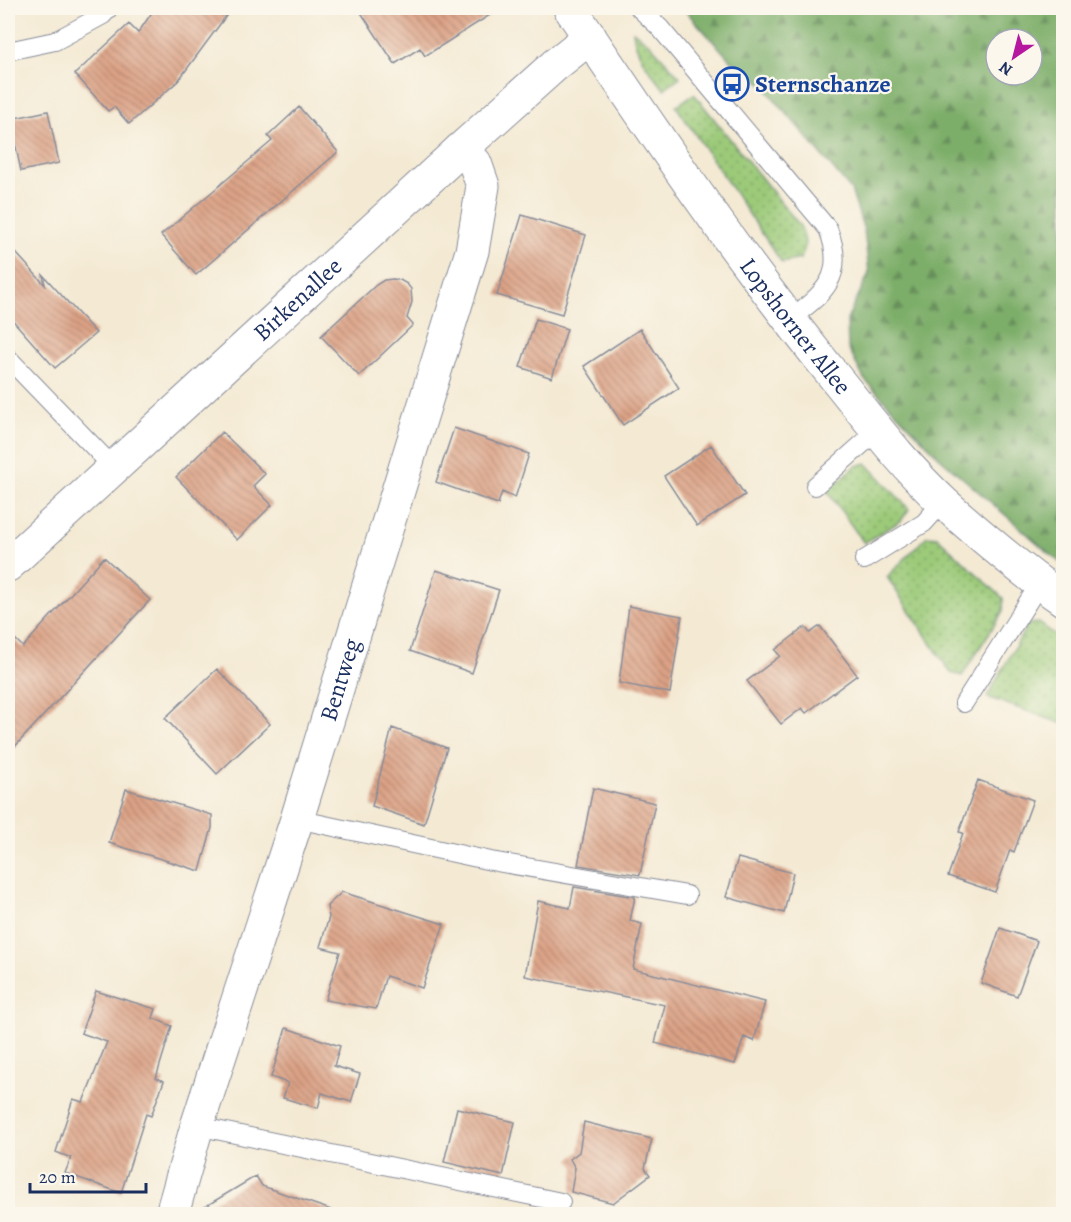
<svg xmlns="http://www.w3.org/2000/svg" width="1071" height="1222" font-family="Alegreya,serif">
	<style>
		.grass { fill: url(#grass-dots); stroke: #5c7c6c; stroke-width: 1.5 }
		.forest { fill: url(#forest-firs); stroke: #4c6e64; stroke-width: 1.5; fill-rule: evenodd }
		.building { fill: url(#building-back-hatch) }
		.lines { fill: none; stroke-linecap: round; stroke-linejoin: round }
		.service-casing { stroke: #888c99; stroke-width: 20 }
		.minor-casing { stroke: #888c99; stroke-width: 35 }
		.secondary-casing { stroke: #888c99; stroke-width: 35 }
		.service { stroke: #fff; stroke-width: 18 }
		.minor { stroke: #fff; stroke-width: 33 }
		.secondary { stroke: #fff; stroke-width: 33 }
		.labels { text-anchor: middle; stroke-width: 4.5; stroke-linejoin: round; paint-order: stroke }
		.transit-label { font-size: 24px; font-weight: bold; fill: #164399; stroke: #fbf7ec; text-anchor: start }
		.street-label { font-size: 24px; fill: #1b2f5e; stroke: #fbf7ec }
	</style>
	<defs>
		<pattern id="grass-dots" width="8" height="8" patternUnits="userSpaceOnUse" patternTransform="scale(1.5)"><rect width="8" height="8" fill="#9cca79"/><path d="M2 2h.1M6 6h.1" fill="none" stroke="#7ea466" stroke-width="1.8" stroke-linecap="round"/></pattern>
		<pattern id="forest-firs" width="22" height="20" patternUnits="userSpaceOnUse" patternTransform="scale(1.5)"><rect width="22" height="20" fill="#7dae69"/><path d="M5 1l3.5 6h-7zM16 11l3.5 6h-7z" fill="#668e5a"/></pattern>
		<pattern id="building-back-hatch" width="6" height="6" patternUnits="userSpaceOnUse" patternTransform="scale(1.5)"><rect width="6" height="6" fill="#dca285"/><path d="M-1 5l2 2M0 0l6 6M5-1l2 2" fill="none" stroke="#b28470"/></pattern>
	</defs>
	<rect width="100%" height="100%" fill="#fbf7ec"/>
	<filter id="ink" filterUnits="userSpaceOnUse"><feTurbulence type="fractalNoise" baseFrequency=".0167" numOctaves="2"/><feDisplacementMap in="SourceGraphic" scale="12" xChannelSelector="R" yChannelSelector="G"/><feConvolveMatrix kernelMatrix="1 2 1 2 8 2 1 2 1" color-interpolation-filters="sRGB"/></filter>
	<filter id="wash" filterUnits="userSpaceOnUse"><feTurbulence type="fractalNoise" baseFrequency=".008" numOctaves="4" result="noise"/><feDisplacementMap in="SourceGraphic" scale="24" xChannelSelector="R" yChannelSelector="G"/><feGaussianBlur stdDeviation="1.35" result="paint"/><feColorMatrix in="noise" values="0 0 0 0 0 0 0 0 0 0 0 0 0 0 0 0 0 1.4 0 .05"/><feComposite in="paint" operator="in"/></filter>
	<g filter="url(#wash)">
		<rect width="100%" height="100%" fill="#f4ead4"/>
		<path class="grass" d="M633,31L649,43L680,77L664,89C650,71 635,54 633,31Z
			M694,94L800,226C806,239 807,247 800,259L782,263L676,106Z
			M866,463L909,509L901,521L864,543L827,491L856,466Z
			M927,536L937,537L1003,598V611L962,676L951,673L887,577Z
			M1038,623L1063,641V724L987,697L1028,624Z"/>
		<path class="forest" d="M683,8H1063V565L942,460L864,379L848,348L847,320L869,273L864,230L851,190L750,70L731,61ZM996,39H1032V75H996Z"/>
		<g id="blocks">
			<path class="building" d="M155,8H232L178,81L129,124L114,107L108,111L75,74L129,24L138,33Z
				M358,8H501L425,56L420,48L395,64Z
				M299,107L338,152L196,275L161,235L272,141L268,136Z
				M48,111L59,163L21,171L10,119Z
				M522,215L586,235L562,314L497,295Z
				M8,244L45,285L43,275L96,333L55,368L8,315Z
				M393,279L400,280L407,284L411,289L412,302L407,318L413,325L359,376L321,336L376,285L384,280Z
				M536,319L567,329L552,378L520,367Z
				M640,329L679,388L623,425L584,366Z
				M454,428L529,454L515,498L502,492L498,504L436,482Z
				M222,432L265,474L253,486L272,505L237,540L176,477Z
				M711,445L745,495L697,526L664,476Z
				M104,557L150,600L8,754V632L23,647Z
				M436,570L499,590L472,673L410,651Z
				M629,606L682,616L670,693L619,683Z
				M820,626L857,675L806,713L802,708L781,724L747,681L780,656L775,650L805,627L810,633Z
				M217,669L270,724L217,774L165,718Z
				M392,728L447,748L424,824L372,806Z
				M978,780L1033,800L1014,852L1010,850L995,892L948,876L963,833L959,832Z
				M593,788L655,803L640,875L578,865Z
				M126,789L212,815V828L200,871L109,843Z
				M738,858L793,873L784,913L726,897Z
				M574,887L635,897L630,921L642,924L633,969L765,1002L754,1041L744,1037L735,1064L655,1043L665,1005L525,976L538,901L570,908Z
				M342,892L444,924L422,988L386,976L376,1009L325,1000L340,952L320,947L329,917L327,906Z
				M1000,928L1037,941L1017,996L981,983Z
				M96,991L156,1009L153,1018L172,1026L156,1078L164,1081L151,1116L146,1114L121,1193L65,1173L71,1158L56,1152L73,1099L83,1102L107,1042L81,1033Z
				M286,1028L340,1046L334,1066L360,1074L351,1102L322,1093L318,1108L283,1098L288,1083L271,1077Z
				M457,1108L515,1122L503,1176L444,1162Z
				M584,1122L652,1139L645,1168L650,1175L613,1203L571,1192L575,1168L570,1159L579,1152Z
				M256,1176L262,1186L331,1210L330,1215H191Z"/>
		</g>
	</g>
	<g filter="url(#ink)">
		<use href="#blocks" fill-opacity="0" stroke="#888c99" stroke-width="1.5"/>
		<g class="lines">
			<defs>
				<path id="service" d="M639,8L660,28L828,229C847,276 824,294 788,320
					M8,51L55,41L103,15L109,8
					M8,358L113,467
					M815,486L878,430
					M864,560L924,523L943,502
					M964,703L1040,583
					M297,819L491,861L687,895
					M197,1126L561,1202"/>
				<g id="minor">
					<path id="s1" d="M8,565L460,150L555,65L590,37"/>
					<path id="s2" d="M172,1214L197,1126L297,819L472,251L483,186L475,163L460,150"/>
				</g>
				<g id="secondary">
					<path id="s3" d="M570,8C654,133 739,259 834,376C869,419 903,465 944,503C982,537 1022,571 1064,600"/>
				</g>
			</defs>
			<use href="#service" class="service-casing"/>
			<use href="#minor" class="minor-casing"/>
			<use href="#secondary" class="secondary-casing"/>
			<use href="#service" class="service"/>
			<use href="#minor" class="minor"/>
			<use href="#secondary" class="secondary"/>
		</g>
	</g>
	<defs>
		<symbol id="bus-ring" viewBox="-11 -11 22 22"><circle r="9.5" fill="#fbf7ec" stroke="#1a4fb4" stroke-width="1.5"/><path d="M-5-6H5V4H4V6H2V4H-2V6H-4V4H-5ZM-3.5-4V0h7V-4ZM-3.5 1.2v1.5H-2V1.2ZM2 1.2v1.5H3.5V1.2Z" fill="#1a4fb4"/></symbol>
	</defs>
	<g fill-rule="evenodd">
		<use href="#bus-ring" x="713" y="65" width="38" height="38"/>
	</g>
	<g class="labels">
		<g class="transit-label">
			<text x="755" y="92">Sternschanze</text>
		</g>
		<g class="street-label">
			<text dy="8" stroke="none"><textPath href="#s1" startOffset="393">Birkenallee</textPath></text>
			<text dy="8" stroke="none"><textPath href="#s3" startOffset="390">Lopshorner Allee</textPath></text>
			<text dy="8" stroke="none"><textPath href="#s2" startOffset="560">Bentweg</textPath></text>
		</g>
	</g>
	<rect width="1071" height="1222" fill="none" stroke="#fbf7ec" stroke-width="30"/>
	<g transform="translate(1014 57) rotate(215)"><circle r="28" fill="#fbf7ec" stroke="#a1a7b3" stroke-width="1.5"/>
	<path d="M0-4.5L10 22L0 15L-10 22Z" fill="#b5179e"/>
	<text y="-9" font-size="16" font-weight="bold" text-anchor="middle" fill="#1b2f5e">N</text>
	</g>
	<path d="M30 1183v9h116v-9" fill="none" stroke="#1b2f5e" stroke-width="3"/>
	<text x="39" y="1183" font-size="18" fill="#1b2f5e" stroke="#fbf7ec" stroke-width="4.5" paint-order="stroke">20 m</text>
</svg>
